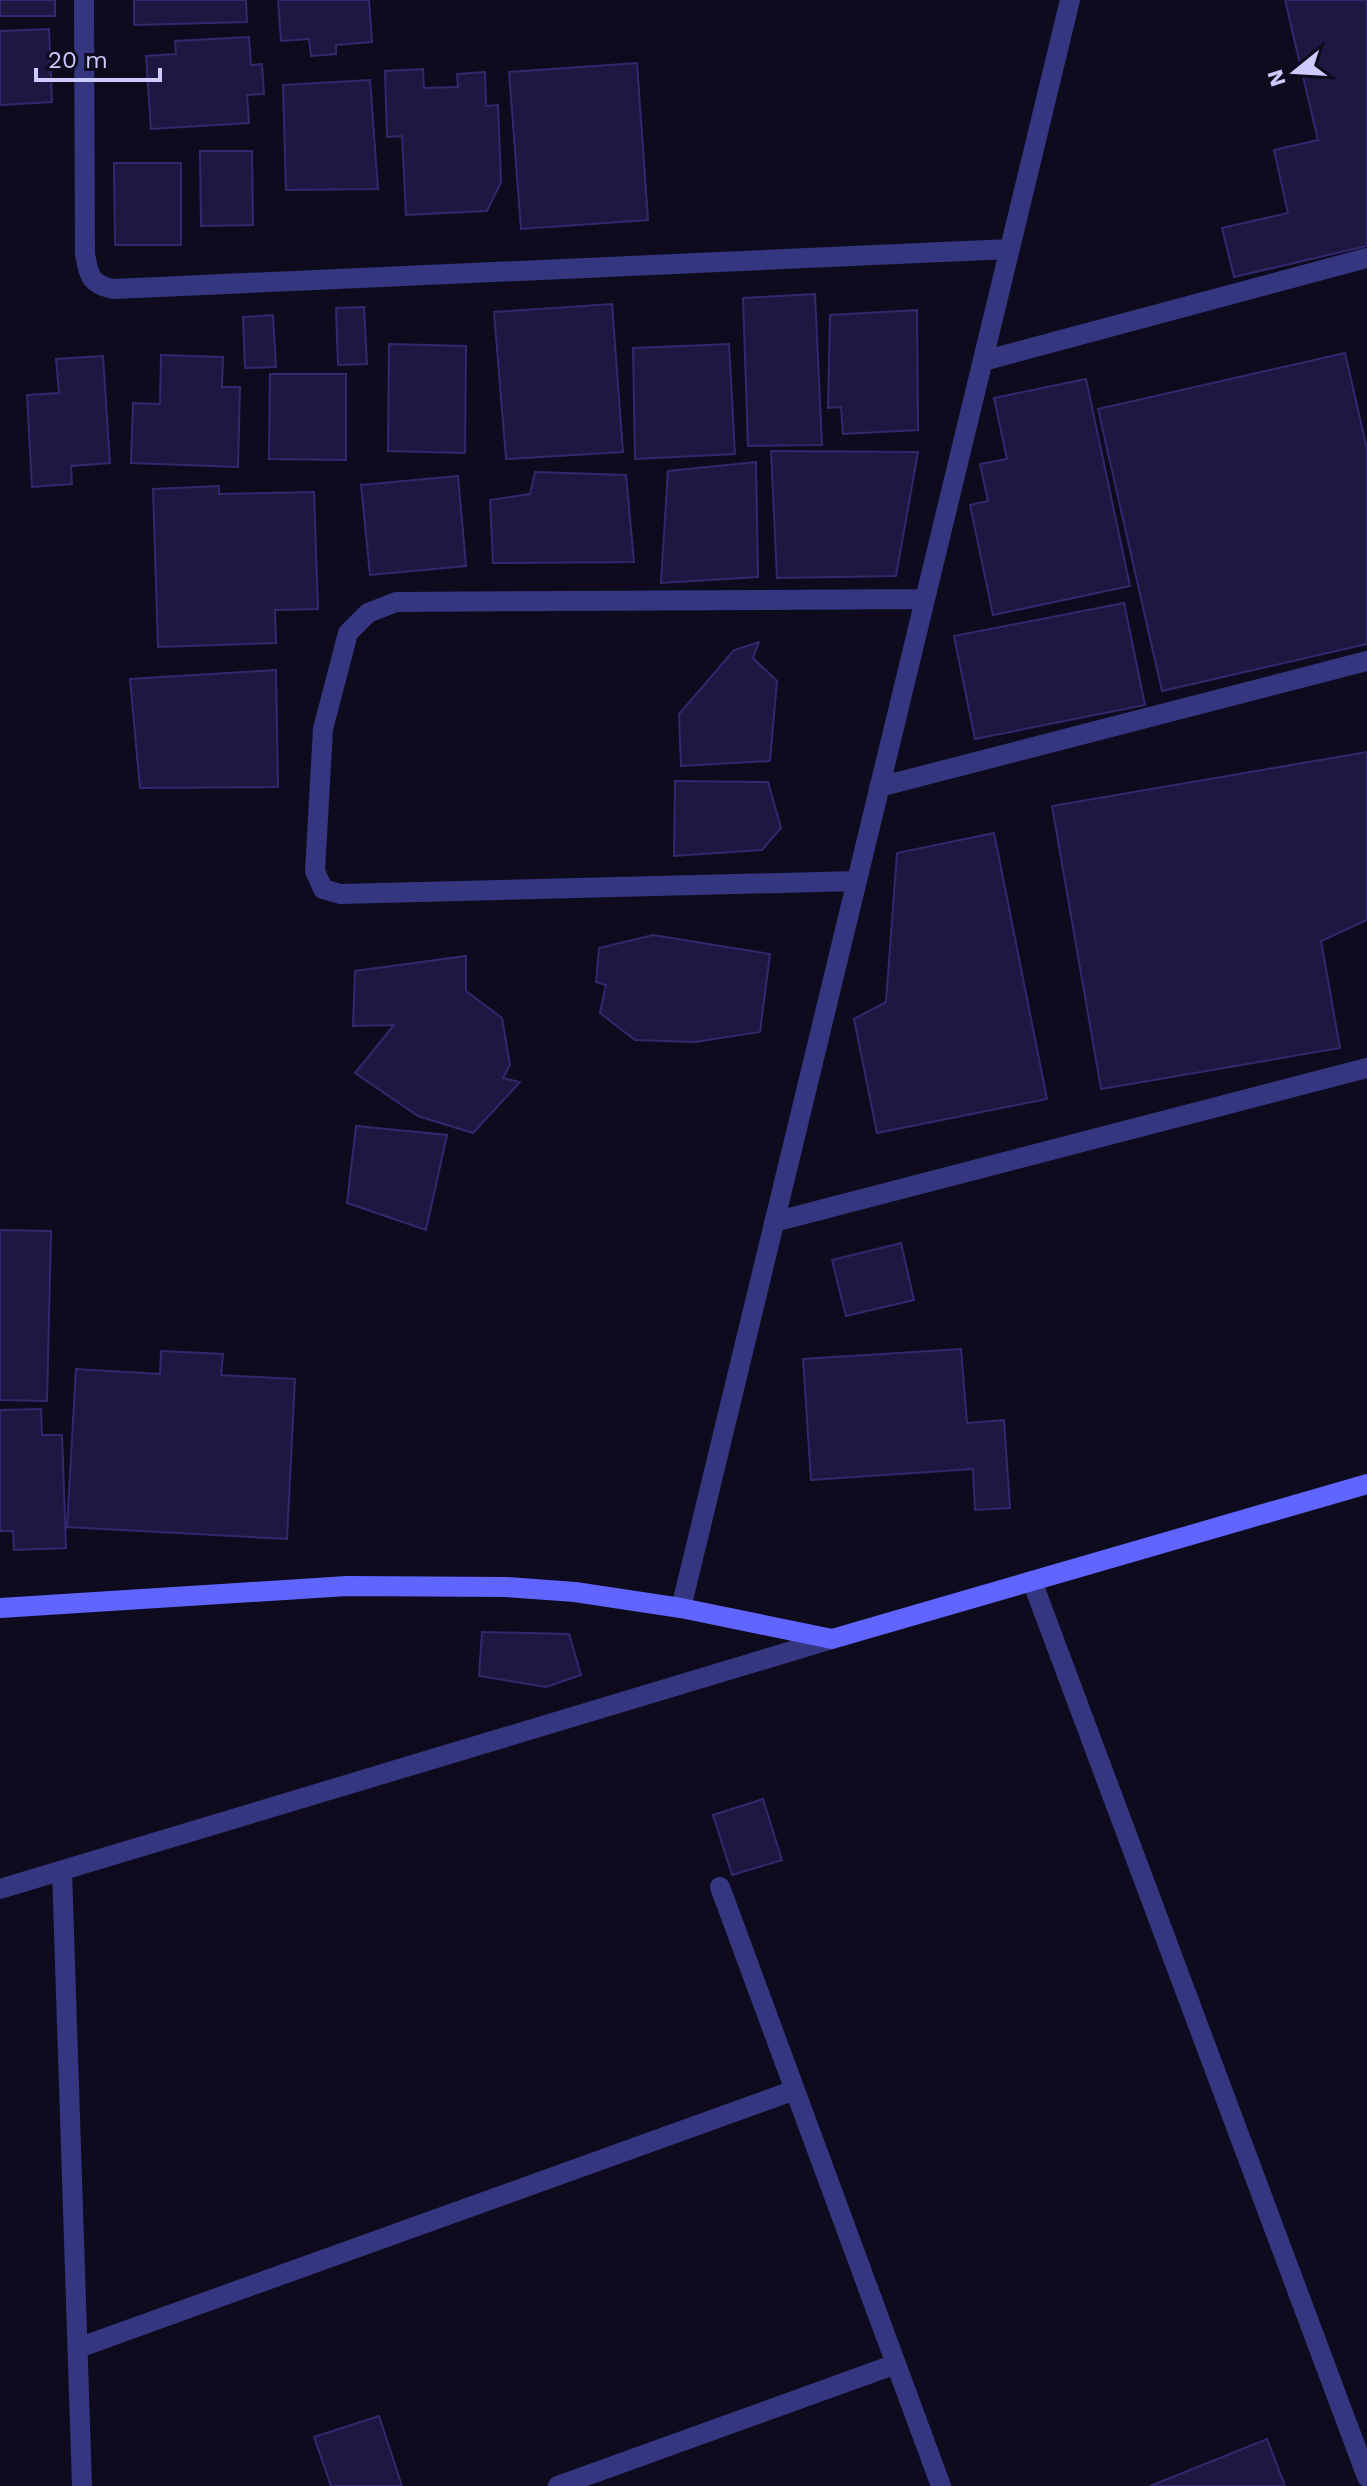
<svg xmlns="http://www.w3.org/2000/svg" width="1367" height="2486" font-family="'Work Sans',sans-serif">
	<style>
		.building { fill: #1d1741; stroke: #32286e; stroke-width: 2 }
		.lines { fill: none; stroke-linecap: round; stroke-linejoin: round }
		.minor { stroke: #353680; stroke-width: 20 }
		.tertiary { stroke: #353680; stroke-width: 20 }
		.secondary { stroke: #6165ff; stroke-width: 20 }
	</style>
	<rect width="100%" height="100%" fill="#0e0b1f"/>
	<path class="building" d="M0,0H55V16H0Z
		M134,0H246L247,22L134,25Z
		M278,0H369L372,42L336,45V54L311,56L309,39L281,41Z
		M1285,0H1367V246L1234,277L1222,228L1288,213L1274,150L1318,140Z
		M49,29L52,102L0,105V31Z
		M249,37L251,65L262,64L264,94L247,95L249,123L151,129L146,56L176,54L175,41Z
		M637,63L648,220L521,229L509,72Z
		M423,69L424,88L458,87L457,74L485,72L486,106L498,105L501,182L487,211L406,215L402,136L387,137L385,71Z
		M370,80L378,189L286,190L283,85Z
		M200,151H252L253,225L201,226Z
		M114,163H181V245H115Z
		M815,294L822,445L748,446L743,298Z
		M612,304L623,452L506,459L494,312Z
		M364,307L367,364L338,365L336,308Z
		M917,310L918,430L843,434L841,407L828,408L830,315Z
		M273,315L276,367L245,368L243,317Z
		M389,344L466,346L465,453L388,451Z
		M729,344L735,454L635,459L633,348Z
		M1345,353L1367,449V644L1162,691L1098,409Z
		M161,355L223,357L222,387H240L238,467L131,463L133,403L160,404Z
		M103,356L110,463L71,466L72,484L32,487L27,395L59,393L56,359Z
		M270,374H346V460L269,459Z
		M1086,379L1130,586L993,615L970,505L988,501L980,464L1007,459L994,398Z
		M771,451L918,452L896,576L777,578Z
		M756,462L758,577L661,583L668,471Z
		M535,472L626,475L634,562L493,563L490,500L530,494Z
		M458,476L466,566L370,575L361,485Z
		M219,486V494L314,492L318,609L275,610L276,643L158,647L153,489Z
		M1124,603L1145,705L975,739L954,636Z
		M759,642L753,658L777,681L770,761L681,766L679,714L734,650Z
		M276,670L278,787L140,788L130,679Z
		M1367,752V920L1321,941L1340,1048L1101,1089L1052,806Z
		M675,781L768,782L781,828L762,850L674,856Z
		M994,833L1047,1099L877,1133L854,1019L886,1002L897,853Z
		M653,935L770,954L760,1032L695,1042L635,1040L600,1013L606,985L596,982L599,948Z
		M466,956V991L502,1018L510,1065L503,1078L520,1082L473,1133L418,1116L355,1073L394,1025L353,1026L355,971Z
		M356,1126L447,1135L426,1230L347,1203Z
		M0,1230L51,1231L47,1401L0,1400Z
		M901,1243L914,1300L846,1316L832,1260Z
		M961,1349L967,1423L1004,1420L1010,1508L975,1510L973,1469L811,1480L803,1359Z
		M161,1351L223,1354L221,1375L295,1379L287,1539L67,1527L76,1369L160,1374Z
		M41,1409L42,1435H62L66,1548L14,1550L13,1531H0V1410Z
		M482,1632L569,1634L581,1675L546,1687L479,1676Z
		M763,1799L782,1860L732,1875L713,1815Z
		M379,2416L402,2486H331L314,2437Z
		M1267,2439L1285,2486H1150Z"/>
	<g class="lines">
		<path class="minor" d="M84,0L85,254C89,276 90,284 113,289L1010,249
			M983,361L1367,258
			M879,787L1367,661
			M857,881L340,894L323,889L315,871L323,729L348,633L368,613L396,602L925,599
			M774,1222L1367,1068
			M681,1608L1070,0
			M62,1871L82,2486
			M720,1887L941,2486
			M78,2348L795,2090
			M558,2486L896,2364"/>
		<path class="tertiary" d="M1032,1581L1367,2477
			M0,1889L832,1639"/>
		<path class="secondary" d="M0,1608L347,1586L506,1587L575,1592L681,1608L832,1639L1367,1484"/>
	</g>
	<g transform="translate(1295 72) rotate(252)" stroke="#0e0b1f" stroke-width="6" paint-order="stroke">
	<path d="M0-6L14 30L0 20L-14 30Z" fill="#cdcaff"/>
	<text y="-12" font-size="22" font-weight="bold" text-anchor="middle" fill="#cdcaff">N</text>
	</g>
	<path d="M36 68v12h124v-12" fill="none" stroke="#cdcaff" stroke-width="4"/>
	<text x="48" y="68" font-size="24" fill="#cdcaff" stroke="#0e0b1f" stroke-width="6" paint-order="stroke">20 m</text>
</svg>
